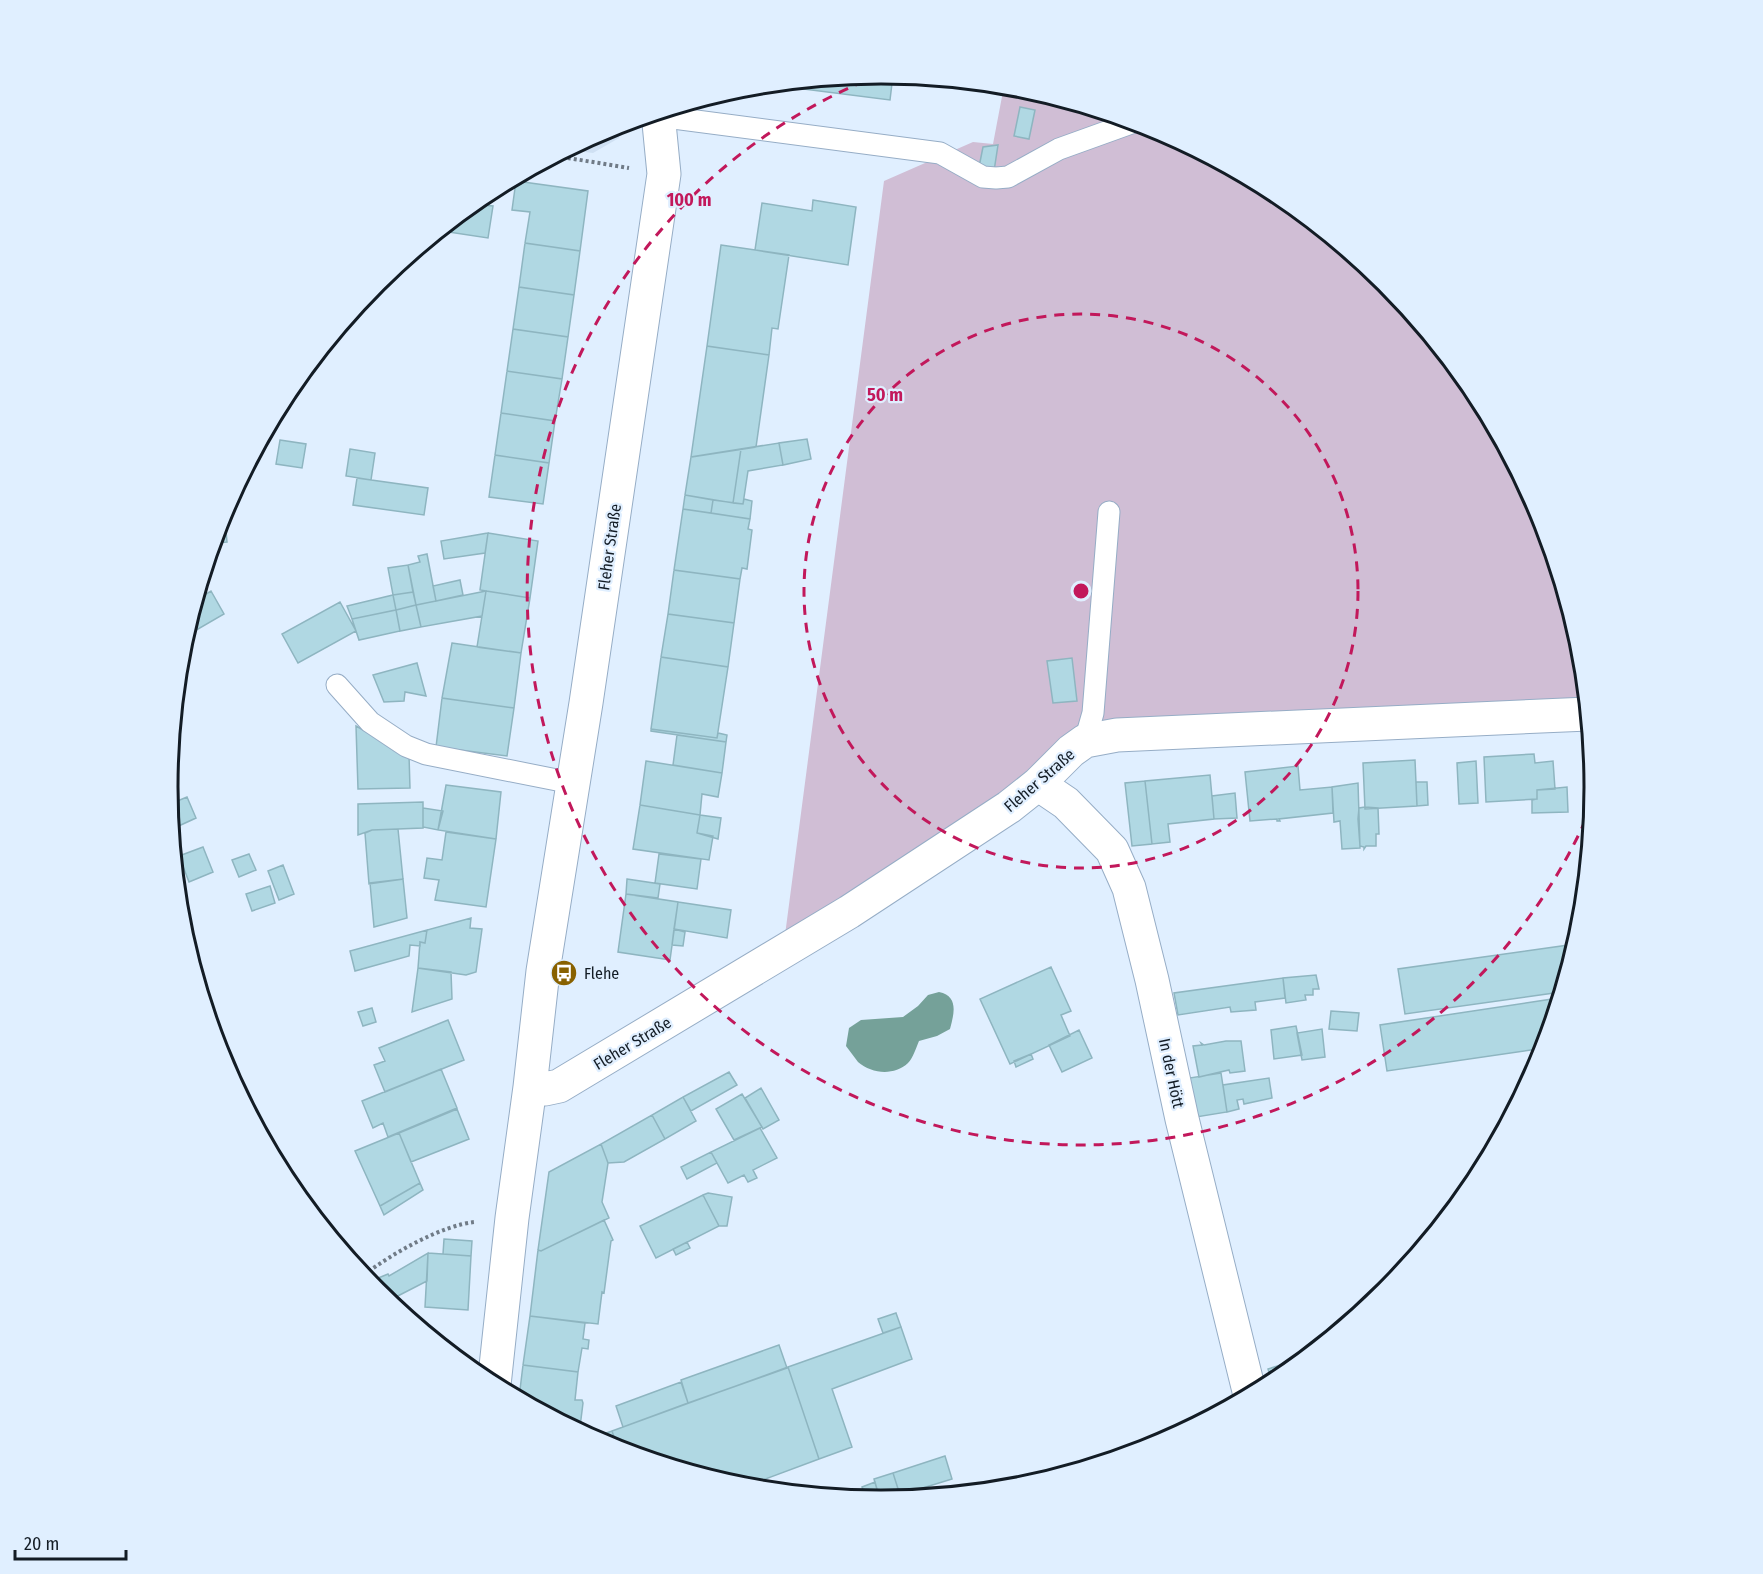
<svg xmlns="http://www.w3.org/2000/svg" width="1763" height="1574" font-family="'Fira Sans Condensed',sans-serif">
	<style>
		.built { fill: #cfe0f3 }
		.green { fill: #d0bed5 }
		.water { fill: #75a199 }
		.building { fill: #b0d8e3; stroke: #8eb5c0; stroke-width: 1.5 }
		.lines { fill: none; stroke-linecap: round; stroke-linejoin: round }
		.lane-casing { stroke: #96adc6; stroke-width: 23 }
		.street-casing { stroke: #96adc6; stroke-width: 35 }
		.path { stroke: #707b87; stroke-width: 4; stroke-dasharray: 3 3; stroke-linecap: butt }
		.lane { stroke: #fff; stroke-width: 21 }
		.street { stroke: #fff; stroke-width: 33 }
		.ring { fill: none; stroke: #c2185b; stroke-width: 3; stroke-dasharray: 10 8 }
		.labels { text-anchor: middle; stroke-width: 4.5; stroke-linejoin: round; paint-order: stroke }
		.street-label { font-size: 16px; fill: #131c25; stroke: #e0efff }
		.poi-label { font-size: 16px; fill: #131c25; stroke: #e0efff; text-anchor: start }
		.rim { fill: none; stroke: #131c25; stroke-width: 3 }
		.centre { fill: #c2185b; stroke: #e0efff; stroke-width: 3 }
		.ring-label { font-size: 18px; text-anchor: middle; font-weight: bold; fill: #c2185b; stroke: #e0efff; stroke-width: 4.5; stroke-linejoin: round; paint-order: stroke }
	</style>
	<rect width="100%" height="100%" fill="#e0efff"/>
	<path class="built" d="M621,124L619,138L593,153L567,150L609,128Z"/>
	<path class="green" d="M1004,86L1021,87L1155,128L1278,194L1386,283L1475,391L1541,514L1581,648L1587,710L1114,731L1020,803L785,935L884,181L973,142L993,144Z"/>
	<path class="water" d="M939,992C959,996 954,1014 950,1029L937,1036L919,1041C916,1048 913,1058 908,1063C894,1076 872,1074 858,1062C854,1057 850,1051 846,1046L849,1028L861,1020L903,1017L918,1006L928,995Z"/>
	<path class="building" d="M882,74L893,75L890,100L772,85Z
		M1020,107L1035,110L1029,139L1014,136Z
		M998,145L994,171L979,167L983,147Z
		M516,181L588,191L580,251L525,243L530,212L512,210Z
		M813,200L856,207L848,265L755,250L762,203L812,211Z
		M473,204L493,206L488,238L442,231Z
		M525,243L580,251L574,295L519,287Z
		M721,245L789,255L778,329L772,328L769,355L707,346Z
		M519,287L574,295L568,337L513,329Z
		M513,329L568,337L562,379L507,371Z
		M707,346L769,355L756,447L691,457Z
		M507,371L562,379L555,421L501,413Z
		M501,413L555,421L549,463L495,455Z
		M807,439L811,459L783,465L779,443Z
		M280,440L306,444L302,468L276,464Z
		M779,443L783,465L748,471L743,504L733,503L741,449Z
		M350,449L375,453L371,480L346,476Z
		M741,449L733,503L685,495L691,457Z
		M495,455L549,463L543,504L489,497Z
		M357,478L428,488L424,515L353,505Z
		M685,495L713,500L711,513L683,509Z
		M744,499L752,501L750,519L711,513L713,500L743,504Z
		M683,509L750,519L748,529L752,530L747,569L742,568L740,579L674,570Z
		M224,510L227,542L214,543L222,514Z
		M488,533L538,541L530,598L480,590Z
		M488,533L485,553L444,559L441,541Z
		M427,554L436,601L416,605L408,565L420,562L418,556Z
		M408,565L413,592L393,595L388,568Z
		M674,570L740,579L734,623L668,614Z
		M460,580L463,595L436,601L433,586Z
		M211,591L224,614L193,632L189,625L196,600Z
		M486,591L482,616L421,627L416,605Z
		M486,591L530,598L521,653L477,647Z
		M413,592L416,605L396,610L393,595Z
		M393,595L396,610L352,619L347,606Z
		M340,602L356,631L298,663L282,634Z
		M416,605L421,627L400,631L396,610Z
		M396,610L400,631L359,640L352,619Z
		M668,614L734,623L728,667L661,657Z
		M452,643L521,653L514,708L442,698Z
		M661,657L728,667L717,738L651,729Z
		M1072,658L1077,701L1053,703L1047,661Z
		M417,663L426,696L405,692L404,701L384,702L373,675Z
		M442,698L514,708L507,756L436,747Z
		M356,726L409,755L410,788L358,789Z
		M651,729L717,738L718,733L727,735L726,742L651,731Z
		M677,735L726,742L722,773L673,765Z
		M1534,754L1535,763L1553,761L1555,789L1537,790V799L1486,802L1484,757Z
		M1415,760L1417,806L1365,809L1363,763Z
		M646,761L722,773L718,797L702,794L700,815L640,805Z
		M1476,761L1478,803L1459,804L1457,763Z
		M1298,766L1300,790L1332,787L1333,813L1279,819L1280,821H1277V819L1250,821L1245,772Z
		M1210,775L1214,819L1168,824L1170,842L1152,844L1145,781Z
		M1145,781L1152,844L1132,846L1125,783Z
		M1586,781H1594L1591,823H1590Z
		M1416,782H1427L1428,805L1417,806Z
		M1358,783L1360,848L1342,849L1340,821L1334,822L1332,787Z
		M446,785L501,792L496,839L438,830Z
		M1567,787L1568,812L1532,813V800L1537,799V790Z
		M1235,793L1237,818L1214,819L1212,796Z
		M187,797L196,818L172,829L170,804Z
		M423,802V828L372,830L358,835V804Z
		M640,805L700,815L697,833L713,836L709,860L633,849Z
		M1365,807L1378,808L1379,834H1376V846H1366L1364,849V847L1360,846L1358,819L1359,808Z
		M423,808L443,811L438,830L423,827Z
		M700,815L721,818L718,839L697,833Z
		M398,829L403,879L369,884L365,833L372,830Z
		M446,832L496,839L486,907L435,900L439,880L424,878L427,858L442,860Z
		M203,847L213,872L189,882L179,856Z
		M249,854L256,870L239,877L232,860Z
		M659,854L701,859L697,889L655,883Z
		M283,865L294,894L279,900L268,871Z
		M403,879L407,918L374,927L370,883Z
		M627,879L660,884L658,898L626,894Z
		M270,886L275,903L252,911L246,894Z
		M626,894L678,902L670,960L618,952Z
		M678,902L731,910L727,938L674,929Z
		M471,918L470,928L482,929L476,972L466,975L418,968L420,942L425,943L427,930Z
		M674,929L685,932L683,946L672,945Z
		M427,930L425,943L420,942V946L410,945L409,956L355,971L350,951Z
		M1576,944L1561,992L1405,1014L1398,969Z
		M1051,967L1071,1011L1061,1015L1070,1036L1010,1064L980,999Z
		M418,968L451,972L452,999L412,1012Z
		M1316,975L1319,989H1313V995H1305L1306,1000L1286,1003L1283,978Z
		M1283,978L1285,998L1255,1002L1256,1010L1231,1012L1230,1007L1178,1015L1174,993Z
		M1559,998L1544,1048L1387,1071L1380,1025Z
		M372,1008L376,1022L363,1026L358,1012Z
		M1331,1011L1359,1013L1357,1031L1329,1029Z
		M448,1020L464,1060L385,1092L374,1065L385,1061L379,1048Z
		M1296,1026L1302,1055L1274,1059L1271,1030Z
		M1322,1029L1325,1057L1302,1060L1297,1033Z
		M1079,1030L1092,1058L1062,1072L1049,1045Z
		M1226,1041H1241L1245,1071L1230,1073L1229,1070L1199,1077L1193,1046L1202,1045L1201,1043L1204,1045Z
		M1031,1054L1033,1059L1016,1067L1014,1061Z
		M441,1069L457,1108L388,1137L383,1123L373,1128L362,1101Z
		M729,1072L737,1085L691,1111L683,1097Z
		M1221,1073L1227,1112L1190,1118L1183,1079Z
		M1269,1078L1272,1098L1244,1104L1243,1099L1237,1100L1239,1109L1227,1112L1223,1085Z
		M761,1088L779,1120L763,1129L745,1098Z
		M742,1094L762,1127L734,1140L716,1109Z
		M683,1097L696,1121L665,1139L652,1115Z
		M457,1109L469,1139L411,1162L399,1133Z
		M652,1115L665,1139L624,1162L608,1163L601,1144Z
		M760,1128L777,1158L753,1170L757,1178L748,1182L744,1175L728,1183L711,1152Z
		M399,1133L420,1183L380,1206L355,1151Z
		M601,1144L608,1163L602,1202L609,1218L541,1251L538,1250L549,1172Z
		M711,1152L717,1163L687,1179L681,1167Z
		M420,1183L423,1190L384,1215L380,1206Z
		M708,1193L732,1197L727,1226H719L703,1195Z
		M703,1195L719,1226L656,1258L640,1226Z
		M604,1220L613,1240L611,1241L604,1293L602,1292L598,1324L530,1316L538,1250L541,1251Z
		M444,1239L472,1241L471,1256L443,1254Z
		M687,1242L690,1248L676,1255L673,1249Z
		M428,1253L471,1256L468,1310L425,1307Z
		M428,1253L427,1281L388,1301L375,1290L371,1281L388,1274L389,1276Z
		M896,1313L901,1327L883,1333L878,1319Z
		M530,1316L585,1323L583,1339L589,1340L588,1349L582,1348L578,1372L523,1365Z
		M901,1327L912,1359L832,1389L852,1447L819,1459L788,1367Z
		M779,1345L787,1368L688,1403L681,1380Z
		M1297,1360L1298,1364L1272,1383L1268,1369Z
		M523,1365L578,1372L575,1400H582L583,1403L580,1427L571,1426L519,1398Z
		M788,1367L819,1459L744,1487L618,1449L612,1431Z
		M681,1382L688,1403L623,1427L616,1406Z
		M612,1431L618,1449L592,1438Z
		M945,1456L952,1479L900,1495L893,1473Z
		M893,1473L900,1495L880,1500L874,1479Z
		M875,1482L880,1500L854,1498L853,1494L863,1490L862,1487Z"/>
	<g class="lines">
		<defs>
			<path id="lane" d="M658,116L940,153L983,177L996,178L1008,177L1059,149L1134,122
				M337,685L370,722L406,746L426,754L572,783
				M1085,741L1093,713L1109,512"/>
			<path id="street" d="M1038,784L1066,803L1112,850L1129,888L1152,980L1182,1119L1250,1395
				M530,1087L545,1089L559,1086L849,912L1009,807L1038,784L1071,751L1085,741L1117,735L1588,714
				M494,1385L512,1218L530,1087L543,971L586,703L664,174L658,113"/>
		</defs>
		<use href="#lane" class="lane-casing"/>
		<use href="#street" class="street-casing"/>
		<path class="path" d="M556,156L629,168
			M364,1275C391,1254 442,1225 475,1222"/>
		<use href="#lane" class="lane"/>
		<use href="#street" class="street"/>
	</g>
	<g class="ring">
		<circle cx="1081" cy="591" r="277"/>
		<path d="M1593 803A554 554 0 1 1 882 74"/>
	</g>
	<defs>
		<symbol id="bus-disc" viewBox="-11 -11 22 22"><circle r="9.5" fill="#886100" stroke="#e0efff"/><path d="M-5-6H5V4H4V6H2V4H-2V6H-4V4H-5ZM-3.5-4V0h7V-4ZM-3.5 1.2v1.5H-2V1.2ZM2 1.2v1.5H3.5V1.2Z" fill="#fff"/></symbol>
	</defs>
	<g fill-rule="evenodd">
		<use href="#bus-disc" x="549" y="958" width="30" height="30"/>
	</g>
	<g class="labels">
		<g class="street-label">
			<text transform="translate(609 547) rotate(-82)" y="6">Fleher Straße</text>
			<text transform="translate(1039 780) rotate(-41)" y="6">Fleher Straße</text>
			<text transform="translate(632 1043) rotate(-31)" y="6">Fleher Straße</text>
			<text transform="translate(1172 1073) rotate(78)" y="6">In der Hött</text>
		</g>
		<g class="poi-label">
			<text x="584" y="979">Flehe</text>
		</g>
	</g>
	<path d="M0 0H1763V1574H0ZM178 787a703 703 0 1 1 1406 0a703 703 0 1 1-1406 0Z" fill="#e0efff" fill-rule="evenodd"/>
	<path class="rim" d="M178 787a703 703 0 1 1 1406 0a703 703 0 1 1-1406 0Z"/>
	<circle cx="1081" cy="591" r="9" class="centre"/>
	<g class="ring-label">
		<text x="689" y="206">100 m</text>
		<text x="885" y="401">50 m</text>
	</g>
	<path d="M15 1550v9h111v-9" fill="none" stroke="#131c25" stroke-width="3"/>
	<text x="24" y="1550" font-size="18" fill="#131c25" stroke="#e0efff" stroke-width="4.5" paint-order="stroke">20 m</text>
</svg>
